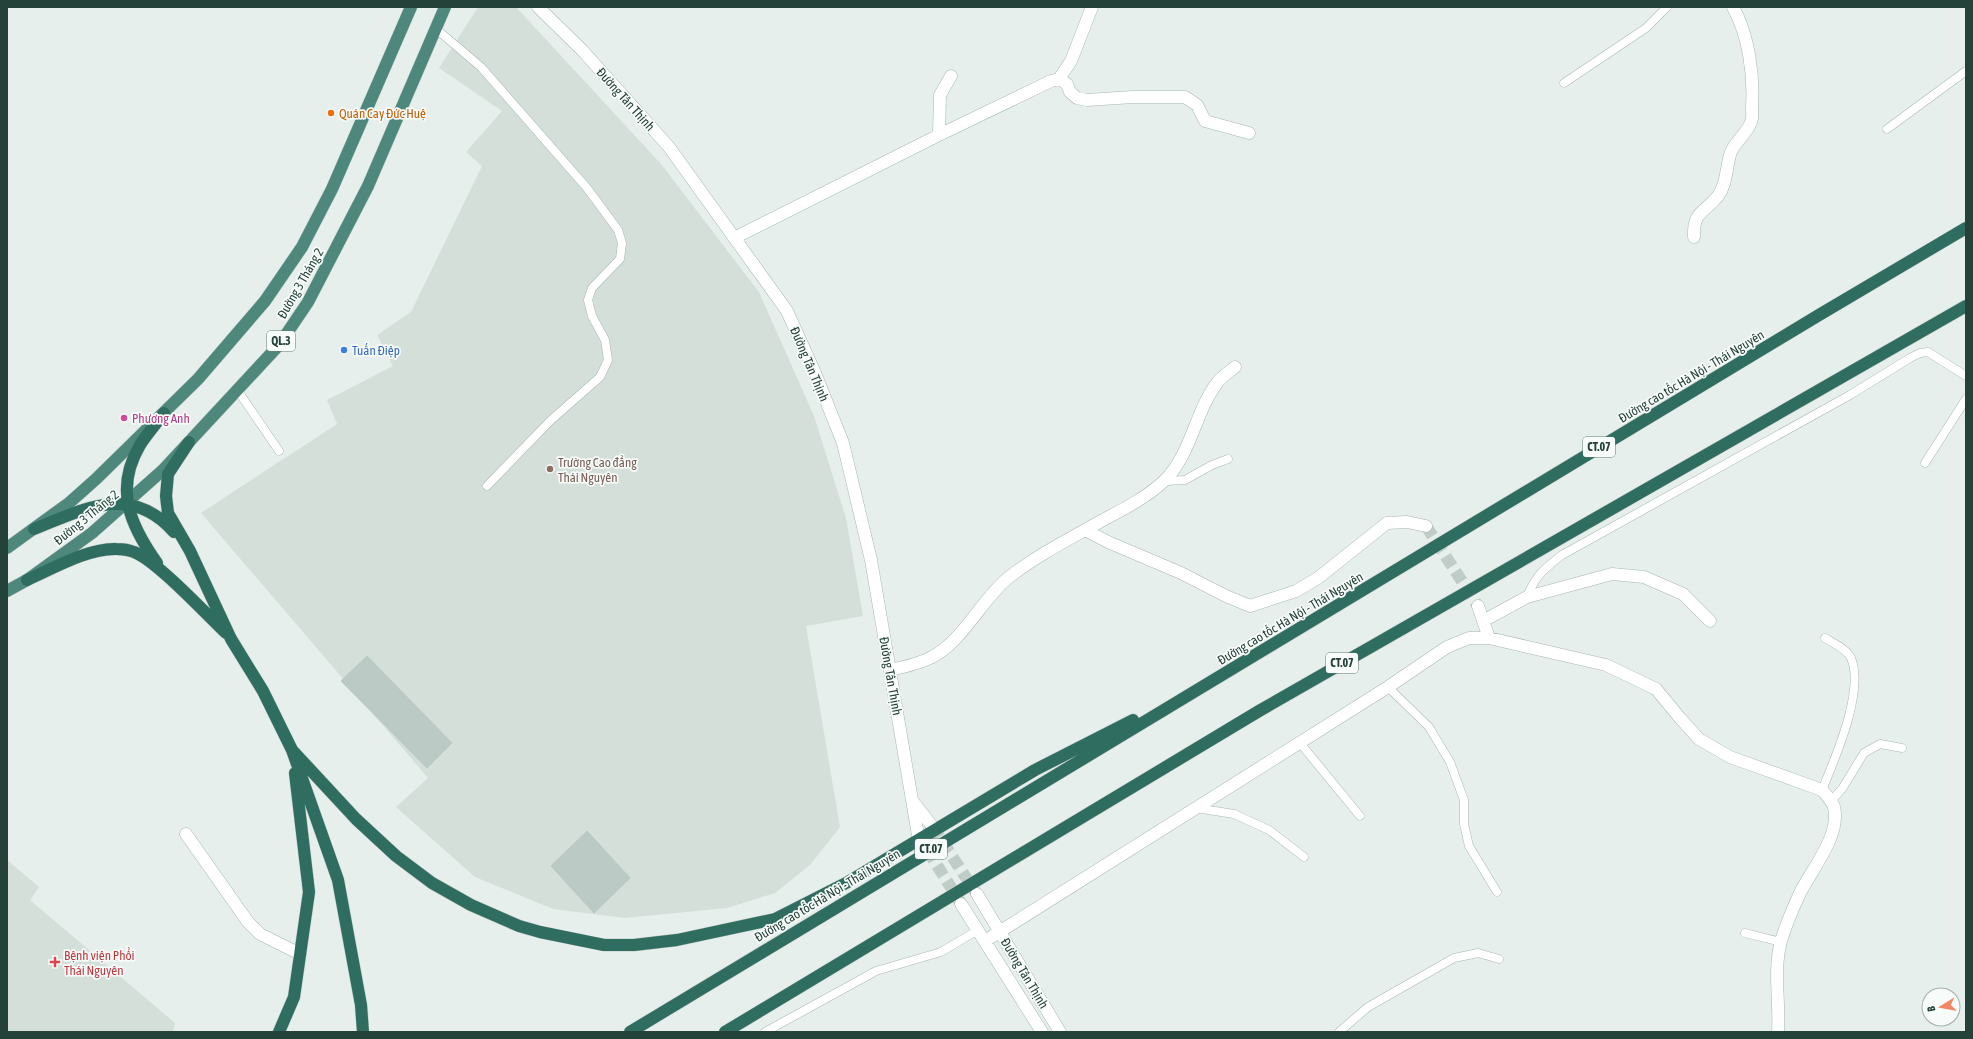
<svg xmlns="http://www.w3.org/2000/svg" width="1973" height="1039" font-family="'Asap Condensed',sans-serif">
	<style>
		.built { fill: #d4dfda }
		.building { fill: #bbcac4; stroke: #b8c8c2 }
		.lines { fill: none; stroke-linecap: round; stroke-linejoin: round }
		.minor-tunnel { stroke: #bfccc8; stroke-width: 12; stroke-dasharray: 12 6; stroke-linecap: butt }
		.service-casing { stroke: #a8b7b2; stroke-width: 9 }
		.minor-casing { stroke: #a8b7b2; stroke-width: 13 }
		.trunk-casing { stroke: #c2cac8; stroke-width: 13 }
		.motorway-casing { stroke: #c2cac8; stroke-width: 13 }
		.service { stroke: #fff; stroke-width: 8 }
		.minor { stroke: #fff; stroke-width: 12 }
		.trunk { stroke: #4e887c; stroke-width: 12 }
		.motorway { stroke: #306d61; stroke-width: 12 }
		.food-dot { fill: #e8710a; stroke: #f7fbf9; stroke-width: 1.5 }
		.shop-dot { fill: #3f7fe0; stroke: #f7fbf9; stroke-width: 1.5 }
		.hotel-dot { fill: #d1479c; stroke: #f7fbf9; stroke-width: 1.5 }
		.education-dot { fill: #8d6e63; stroke: #f7fbf9; stroke-width: 1.5 }
		.health-dot { fill: #e0444e; stroke: #f7fbf9; stroke-width: 1.5 }
		.labels { text-anchor: middle; stroke-width: 3.5; stroke-linejoin: round; paint-order: stroke }
		.shield { fill: #f7fbf9; stroke: #637973; stroke-width: 1 }
		.shield-label { font-size: 12px; font-weight: bold; fill: #24413a }
		.street-label { font-size: 13px; fill: #24413a; stroke: #f7fbf9 }
		.food-label { font-size: 13px; fill: #c56008; stroke: #f7fbf9; text-anchor: start }
		.shop-label { font-size: 13px; fill: #366cbe; stroke: #f7fbf9; text-anchor: start }
		.hotel-label { font-size: 13px; fill: #b23c85; stroke: #f7fbf9; text-anchor: start }
		.education-label { font-size: 13px; fill: #785e54; stroke: #f7fbf9; text-anchor: start }
		.health-label { font-size: 13px; fill: #be3a42; stroke: #f7fbf9; text-anchor: start }
	</style>
	<rect width="100%" height="100%" fill="#e6efeb"/>
	<path class="built" d="M478,7H516L661,164L759,292L814,416L846,518L863,616L806,626L840,827L810,865L775,893L727,908L625,918L553,909L475,877L396,807L428,778L201,513L337,424L327,400L393,366L377,335L411,312L482,166L466,152L502,111L439,68Z
		M7,860L39,887L30,900L175,1023L173,1032H7Z"/>
	<path class="building" d="M367,656L452,743L427,768L341,681Z
		M587,831L630,878L594,913L551,866Z"/>
	<g class="lines">
		<path class="minor-tunnel" d="M1426,526L1478,606
			M933,827L976,893
			M918,835L960,902"/>
		<defs>
			<path id="service" d="M435,28L481,67L587,188L618,230L622,243L620,259L592,288L588,300L592,316L605,340L608,360L600,377L550,421L487,486
				M1564,83L1646,28L1667,7
				M1887,129L1966,71
				M238,391L279,451
				M1925,463L1966,399
				M1165,481L1185,480L1212,465L1228,459
				M1527,597C1535,576 1545,568 1562,555L1850,395L1910,358L1920,353L1928,352L1966,376
				M1388,687L1429,727L1450,762L1464,800V824L1469,846L1497,892
				M1300,743L1360,816
				M1822,790C1835,759 1865,690 1851,658C1847,649 1833,643 1825,638
				M1831,801L1842,789L1864,753L1880,744L1902,748
				M1196,808L1234,814L1269,830L1304,857
				M1745,933L1781,942
				M765,1032L876,971L941,952L978,930
				M1339,1032L1368,1007L1454,958L1478,953L1499,959"/>
			<path id="minor" d="M538,7L582,50L669,147L787,311L815,373L843,443L871,560L918,835
				M1059,79L1071,61L1092,7
				M939,135L940,95L951,76
				M1694,237C1693,210 1704,214 1718,196C1727,184 1726,168 1730,155C1733,143 1747,134 1751,122C1753,118 1752,112 1752,107C1754,75 1749,36 1733,7
				M734,238L939,135L1051,81L1059,79L1067,84L1070,92L1077,98L1087,100L1133,97H1185L1197,105L1205,121L1249,133
				M1085,530L1108,542L1181,573L1226,596L1250,606L1296,591L1318,578L1387,523L1407,522L1426,526
				M1478,606L1489,638
				M1483,621L1527,597L1612,574L1644,577L1683,594L1710,621
				M890,670C904,667 918,664 930,658C962,643 981,600 1008,578C1037,555 1071,538 1103,520C1124,509 1147,497 1164,481C1191,455 1195,412 1217,383C1221,377 1229,372 1235,367
				M914,803L933,827
				M186,834L248,922L260,934L300,954
				M977,894L1060,1032
				M961,904L1042,1032
				M985,941L1388,687L1447,647L1469,638H1489L1606,665L1656,689L1680,718L1699,739L1730,757L1822,790C1826,795 1832,801 1834,807C1841,835 1812,869 1800,893C1793,908 1786,925 1781,941C1773,970 1780,1003 1778,1032"/>
			<path id="trunk" d="M7,548L69,503L96,479L198,379L265,301L302,247L332,189L411,7
				M7,591L27,580L92,533L163,470L279,345L308,302L368,186L445,7"/>
			<path id="motorway" d="M189,442L168,474L166,496L168,513L190,551L231,639L263,691L292,750L338,880L361,1005L363,1032
				M34,529C84,509 131,483 174,532
				M157,563C130,525 114,489 140,445C147,434 156,424 164,413
				M27,580C52,569 88,548 116,549C121,549 129,550 134,552C156,560 207,615 226,633
				M292,750L356,819L396,856L432,883L471,905L519,926L540,932L604,945H634L677,940L775,919L848,882L1035,770L1133,720
				M279,1032L294,997L309,892L295,773
				M630,1032L1819,315L1966,228
				M725,1032L1259,711L1966,306"/>
		</defs>
		<use href="#service" class="service-casing"/>
		<use href="#minor" class="minor-casing"/>
		<use href="#trunk" class="trunk-casing"/>
		<use href="#motorway" class="motorway-casing"/>
		<use href="#service" class="service"/>
		<use href="#minor" class="minor"/>
		<use href="#trunk" class="trunk"/>
		<use href="#motorway" class="motorway"/>
	</g>
	<circle class="food-dot" cx="331" cy="113" r="4"/>
	<circle class="shop-dot" cx="344" cy="350" r="4"/>
	<circle class="hotel-dot" cx="124" cy="418" r="4"/>
	<circle class="education-dot" cx="550" cy="469" r="4"/>
	<path class="health-dot" d="M53 956h4v4h4v4h-4v4h-4v-4h-4v-4h4z"/>
	<g class="labels">
		<g class="shield">
			<rect x="267" y="331" width="28" height="20" rx="3"/>
			<rect x="1583" y="437" width="32" height="20" rx="3"/>
			<rect x="1326" y="653" width="32" height="20" rx="3"/>
			<rect x="915" y="839" width="32" height="20" rx="3"/>
		</g>
		<g class="shield-label">
			<text x="281" y="345">QL.3</text>
			<text x="1599" y="451">CT.07</text>
			<text x="1342" y="667">CT.07</text>
			<text x="931" y="853">CT.07</text>
		</g>
		<g class="street-label">
			<text transform="translate(626 99) rotate(48)" y="5">Đường Tân Thịnh</text>
			<text transform="translate(300 283) rotate(-60)" y="5">Đường 3 Tháng 2</text>
			<text transform="translate(810 364) rotate(67)" y="5">Đường Tân Thịnh</text>
			<text transform="translate(1691 376) rotate(-31)" y="5">Đường cao tốc Hà Nội - Thái Nguyên</text>
			<text transform="translate(86 517) rotate(-39)" y="5">Đường 3 Tháng 2</text>
			<text transform="translate(1290 618) rotate(-31)" y="5">Đường cao tốc Hà Nội - Thái Nguyên</text>
			<text transform="translate(891 676) rotate(80)" y="5">Đường Tân Thịnh</text>
			<text transform="translate(827 895) rotate(-31)" y="5">Đường cao tốc Hà Nội - Thái Nguyên</text>
			<text transform="translate(1025 973) rotate(59)" y="5">Đường Tân Thịnh</text>
		</g>
		<g class="food-label">
			<text x="339" y="118">Quán Cay Đức Huệ</text>
		</g>
		<g class="shop-label">
			<text x="352" y="355">Tuấn Điệp</text>
		</g>
		<g class="hotel-label">
			<text x="132" y="423">Phương Anh</text>
		</g>
		<g class="education-label">
			<text x="558" y="467">Trường Cao đẳng<tspan x="558" dy="15">Thái Nguyên</tspan></text>
		</g>
		<g class="health-label">
			<text x="64" y="960">Bệnh viện Phổi<tspan x="64" dy="15">Thái Nguyên</tspan></text>
		</g>
	</g>
	<rect width="1973" height="1039" fill="none" stroke="#24413a" stroke-width="16"/>
	<g transform="translate(1941 1007) rotate(259)"><circle r="19" fill="#f7fbf9" stroke="#a3b1ad"/>
	<path d="M0-3L7 15L0 10L-7 15Z" fill="#f18662"/>
	<text y="-6" font-size="11" font-weight="bold" text-anchor="middle" fill="#24413a">B</text>
	</g>
</svg>
